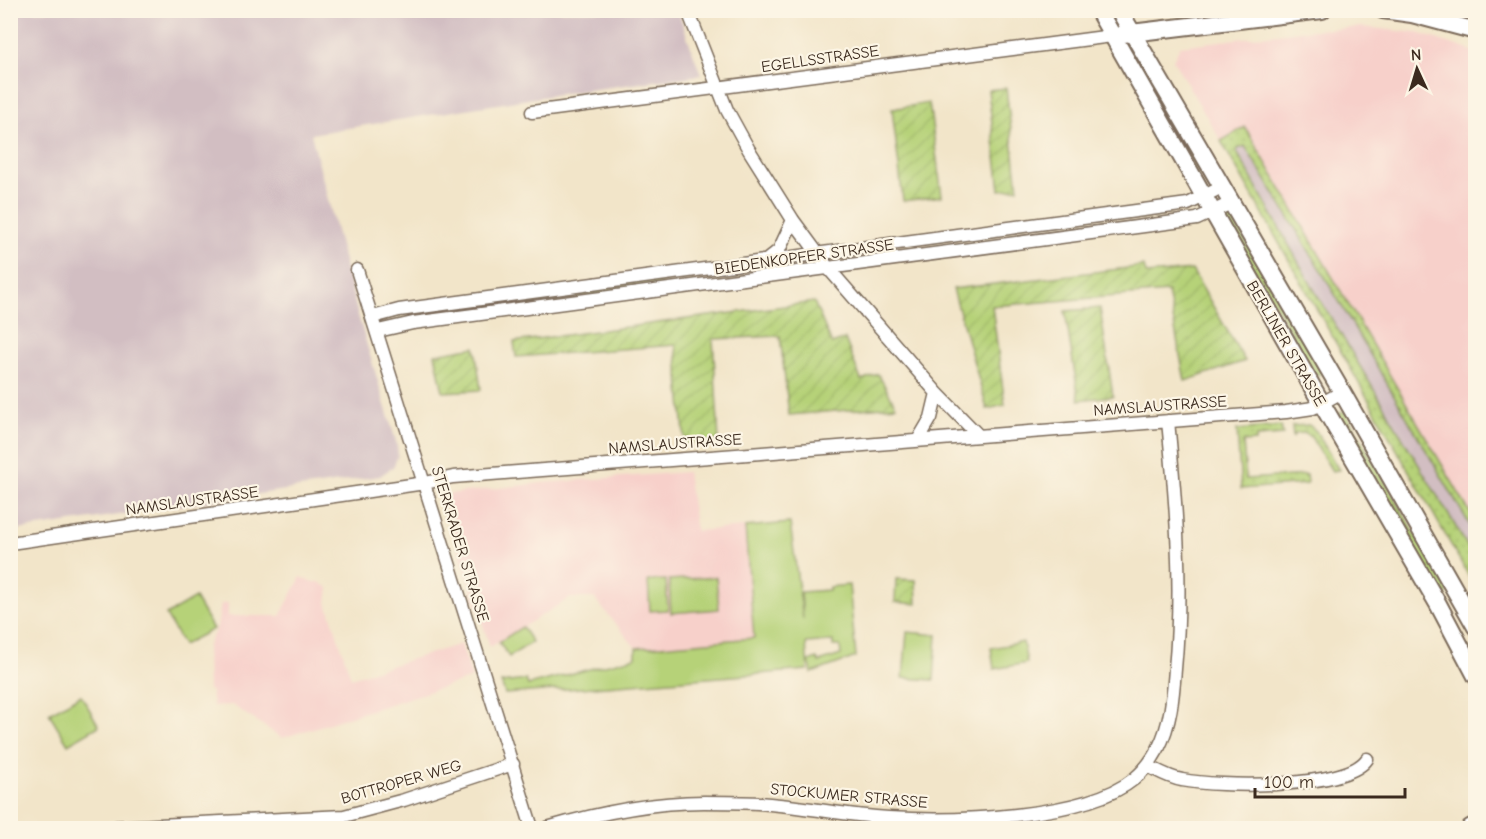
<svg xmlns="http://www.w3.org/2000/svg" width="1486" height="839" font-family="'Comic Neue',sans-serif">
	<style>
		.built { fill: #f7d0ca }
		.industrial { fill: #d2bec2 }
		.grass { fill: url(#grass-dots); stroke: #787e4b; stroke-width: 1.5 }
		.park { fill: #b6d278; stroke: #787e4b; stroke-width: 1.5 }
		.garden { fill: url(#garden-furrows); stroke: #787e4b; stroke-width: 1.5 }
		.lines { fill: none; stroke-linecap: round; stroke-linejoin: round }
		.minor-casing { stroke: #7b6b5a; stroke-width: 15 }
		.major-casing { stroke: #7b6b5a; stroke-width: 20 }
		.minor { stroke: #fff; stroke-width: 12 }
		.major { stroke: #fff; stroke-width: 16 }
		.labels { text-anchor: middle; stroke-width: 4.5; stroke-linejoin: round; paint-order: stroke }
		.street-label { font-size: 16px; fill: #3b2a1e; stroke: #fcf5e5 }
	</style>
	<defs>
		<pattern id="grass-dots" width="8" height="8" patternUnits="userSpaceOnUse" patternTransform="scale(1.5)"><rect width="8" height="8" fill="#b6d278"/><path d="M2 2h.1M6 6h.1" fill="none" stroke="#9db467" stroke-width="1.8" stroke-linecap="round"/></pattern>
		<pattern id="garden-furrows" width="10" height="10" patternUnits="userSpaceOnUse" patternTransform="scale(1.5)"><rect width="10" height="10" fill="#b6d278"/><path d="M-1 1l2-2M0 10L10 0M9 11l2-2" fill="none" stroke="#9db467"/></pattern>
	</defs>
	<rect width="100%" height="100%" fill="#fcf5e5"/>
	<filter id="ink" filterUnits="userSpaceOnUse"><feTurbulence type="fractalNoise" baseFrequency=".0167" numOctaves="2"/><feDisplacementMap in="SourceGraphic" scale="12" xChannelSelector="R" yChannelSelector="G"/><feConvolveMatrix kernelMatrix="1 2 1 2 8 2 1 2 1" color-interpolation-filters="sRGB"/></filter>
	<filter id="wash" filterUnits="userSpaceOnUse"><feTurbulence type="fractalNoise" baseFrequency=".008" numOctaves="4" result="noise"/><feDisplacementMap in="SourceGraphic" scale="24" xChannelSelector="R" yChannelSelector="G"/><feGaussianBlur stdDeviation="1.35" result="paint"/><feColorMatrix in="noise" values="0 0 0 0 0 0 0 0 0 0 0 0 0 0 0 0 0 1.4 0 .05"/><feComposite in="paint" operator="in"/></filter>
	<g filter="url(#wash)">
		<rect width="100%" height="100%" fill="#f2e5c9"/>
		<path class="built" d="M1362,27L1418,33L1475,52V521L1245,128L1221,141L1173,60L1180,46L1301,31Z
			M687,472L696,531L745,527L754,638L636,648L594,598H570L490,647L444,502L449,494L543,483Z
			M301,577L312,582H319L329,588L327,603L351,678L461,644L472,678L282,738L232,705L213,706L211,691L208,690L207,647L217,627L221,604L228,603V616H280Z"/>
		<path class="industrial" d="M10,11H678L701,75L566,93L311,134L358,315L397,445L398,455L393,467L380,476L11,531Z
			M1245,127L1475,521V587L1221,141Z"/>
		<path class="grass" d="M1136,63H1140L1205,170L1199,173Z
			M1245,127L1475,521V534L1323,274L1245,146L1236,150L1309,281L1475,559V587L1221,141Z
			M1228,212L1322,372L1316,376L1223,215Z
			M661,277L662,286L414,318L412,315V312Z
			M1341,412H1345L1448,591L1446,595H1442L1338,415Z
			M1309,425L1316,431L1339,470L1332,471L1311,437L1304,433L1294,434L1293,438L1292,426Z
			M1281,426L1283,435L1256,437V441L1243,442L1246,479L1306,475L1307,484L1241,489L1237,430Z"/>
		<path class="park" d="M790,523L803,619L801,592L829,590V587L849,585L856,657L812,673L809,661L817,658L819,662L841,655L840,646H833V641L806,643L808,670L505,694L501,683L526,680L528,685L636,657V648L754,638L745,527Z
			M716,577L719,609L671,613L669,580Z
			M666,580L668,610L650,611L648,581Z
			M195,598L213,629L183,645L166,615Z
			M522,627L532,642L509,657L499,642Z
			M907,632L937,635L934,680L903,678Z
			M1023,642L1027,663L994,669L991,648Z
			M81,695L99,726L68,744L49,713Z"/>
		<path class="garden" d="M1006,88L1018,188L1000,190L988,90Z
			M929,103L942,196L903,201L892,109Z
			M1144,266L1146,274L1192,270L1245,361L1185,381L1168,292L992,306L1005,405L987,409L953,289Z
			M814,302L832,344L845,339L861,380L878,374L896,406L789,415L780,336L713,339L719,441L685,443L676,345L516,357L514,342Z
			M1100,308L1113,396L1079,400L1065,311Z
			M475,347L481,390L443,392L435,354Z
			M896,579L916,580L917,604L895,602Z"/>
	</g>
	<g filter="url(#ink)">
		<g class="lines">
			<defs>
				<path id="minor" d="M688,11L727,110L749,150L793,220L829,269L937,393L978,435
					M532,112L1112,36
					M767,260L779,250L793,220
					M357,270L532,828
					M373,317L399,310L1188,204L1222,187
					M378,331L413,323L1197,219L1231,203
					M918,440L931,418L937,393
					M10,543L425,483L453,477L1286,412L1313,408L1342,392
					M1148,766C1158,771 1170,778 1182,780C1217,787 1346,790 1367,759
					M116,827L344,816L404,800L513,764
					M547,828C598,813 650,802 704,802C722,802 740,802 758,803C801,806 844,815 888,818C951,822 1085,819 1134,779C1144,771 1152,760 1158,749C1171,724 1173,696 1175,669C1183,586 1176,503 1168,421"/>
				<path id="major" d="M1098,10L1322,404L1438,604L1476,676
					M1119,10L1342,392L1476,627
					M1383,10L1412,14L1476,31
					M1123,34L1322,10
					M1470,828L1476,825"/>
			</defs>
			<use href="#minor" class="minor-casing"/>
			<use href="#major" class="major-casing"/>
			<use href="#minor" class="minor"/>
			<use href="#major" class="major"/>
		</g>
	</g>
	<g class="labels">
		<g class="street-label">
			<text transform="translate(820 58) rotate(-8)" y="6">EGELLSSTRASSE</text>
			<text transform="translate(804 256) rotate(-8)" y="6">BIEDENKOPFER STRASSE</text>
			<text transform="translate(1287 343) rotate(60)" y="6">BERLINER STRASSE</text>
			<text transform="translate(1160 405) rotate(-4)" y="6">NAMSLAUSTRASSE</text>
			<text transform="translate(675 443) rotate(-4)" y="6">NAMSLAUSTRASSE</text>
			<text transform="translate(192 500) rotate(-8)" y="6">NAMSLAUSTRASSE</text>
			<text transform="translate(461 544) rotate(73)" y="6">STERKRADER STRASSE</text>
			<text transform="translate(401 781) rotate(-16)" y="6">BOTTROPER WEG</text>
			<text transform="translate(849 795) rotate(5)" y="6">STOCKUMER STRASSE</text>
		</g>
	</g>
	<rect width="1486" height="839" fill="none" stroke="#fcf5e5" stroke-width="36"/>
	<g transform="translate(1417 69) rotate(356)" stroke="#fcf5e5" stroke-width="4.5" paint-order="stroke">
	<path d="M0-4.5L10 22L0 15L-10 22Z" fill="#3b2a1e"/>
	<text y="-9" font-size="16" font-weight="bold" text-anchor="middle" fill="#3b2a1e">N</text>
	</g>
	<path d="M1255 788v9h150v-9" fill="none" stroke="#3b2a1e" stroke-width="3"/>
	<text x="1264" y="788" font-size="18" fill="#3b2a1e" stroke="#fcf5e5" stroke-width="4.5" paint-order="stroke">100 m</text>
</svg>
